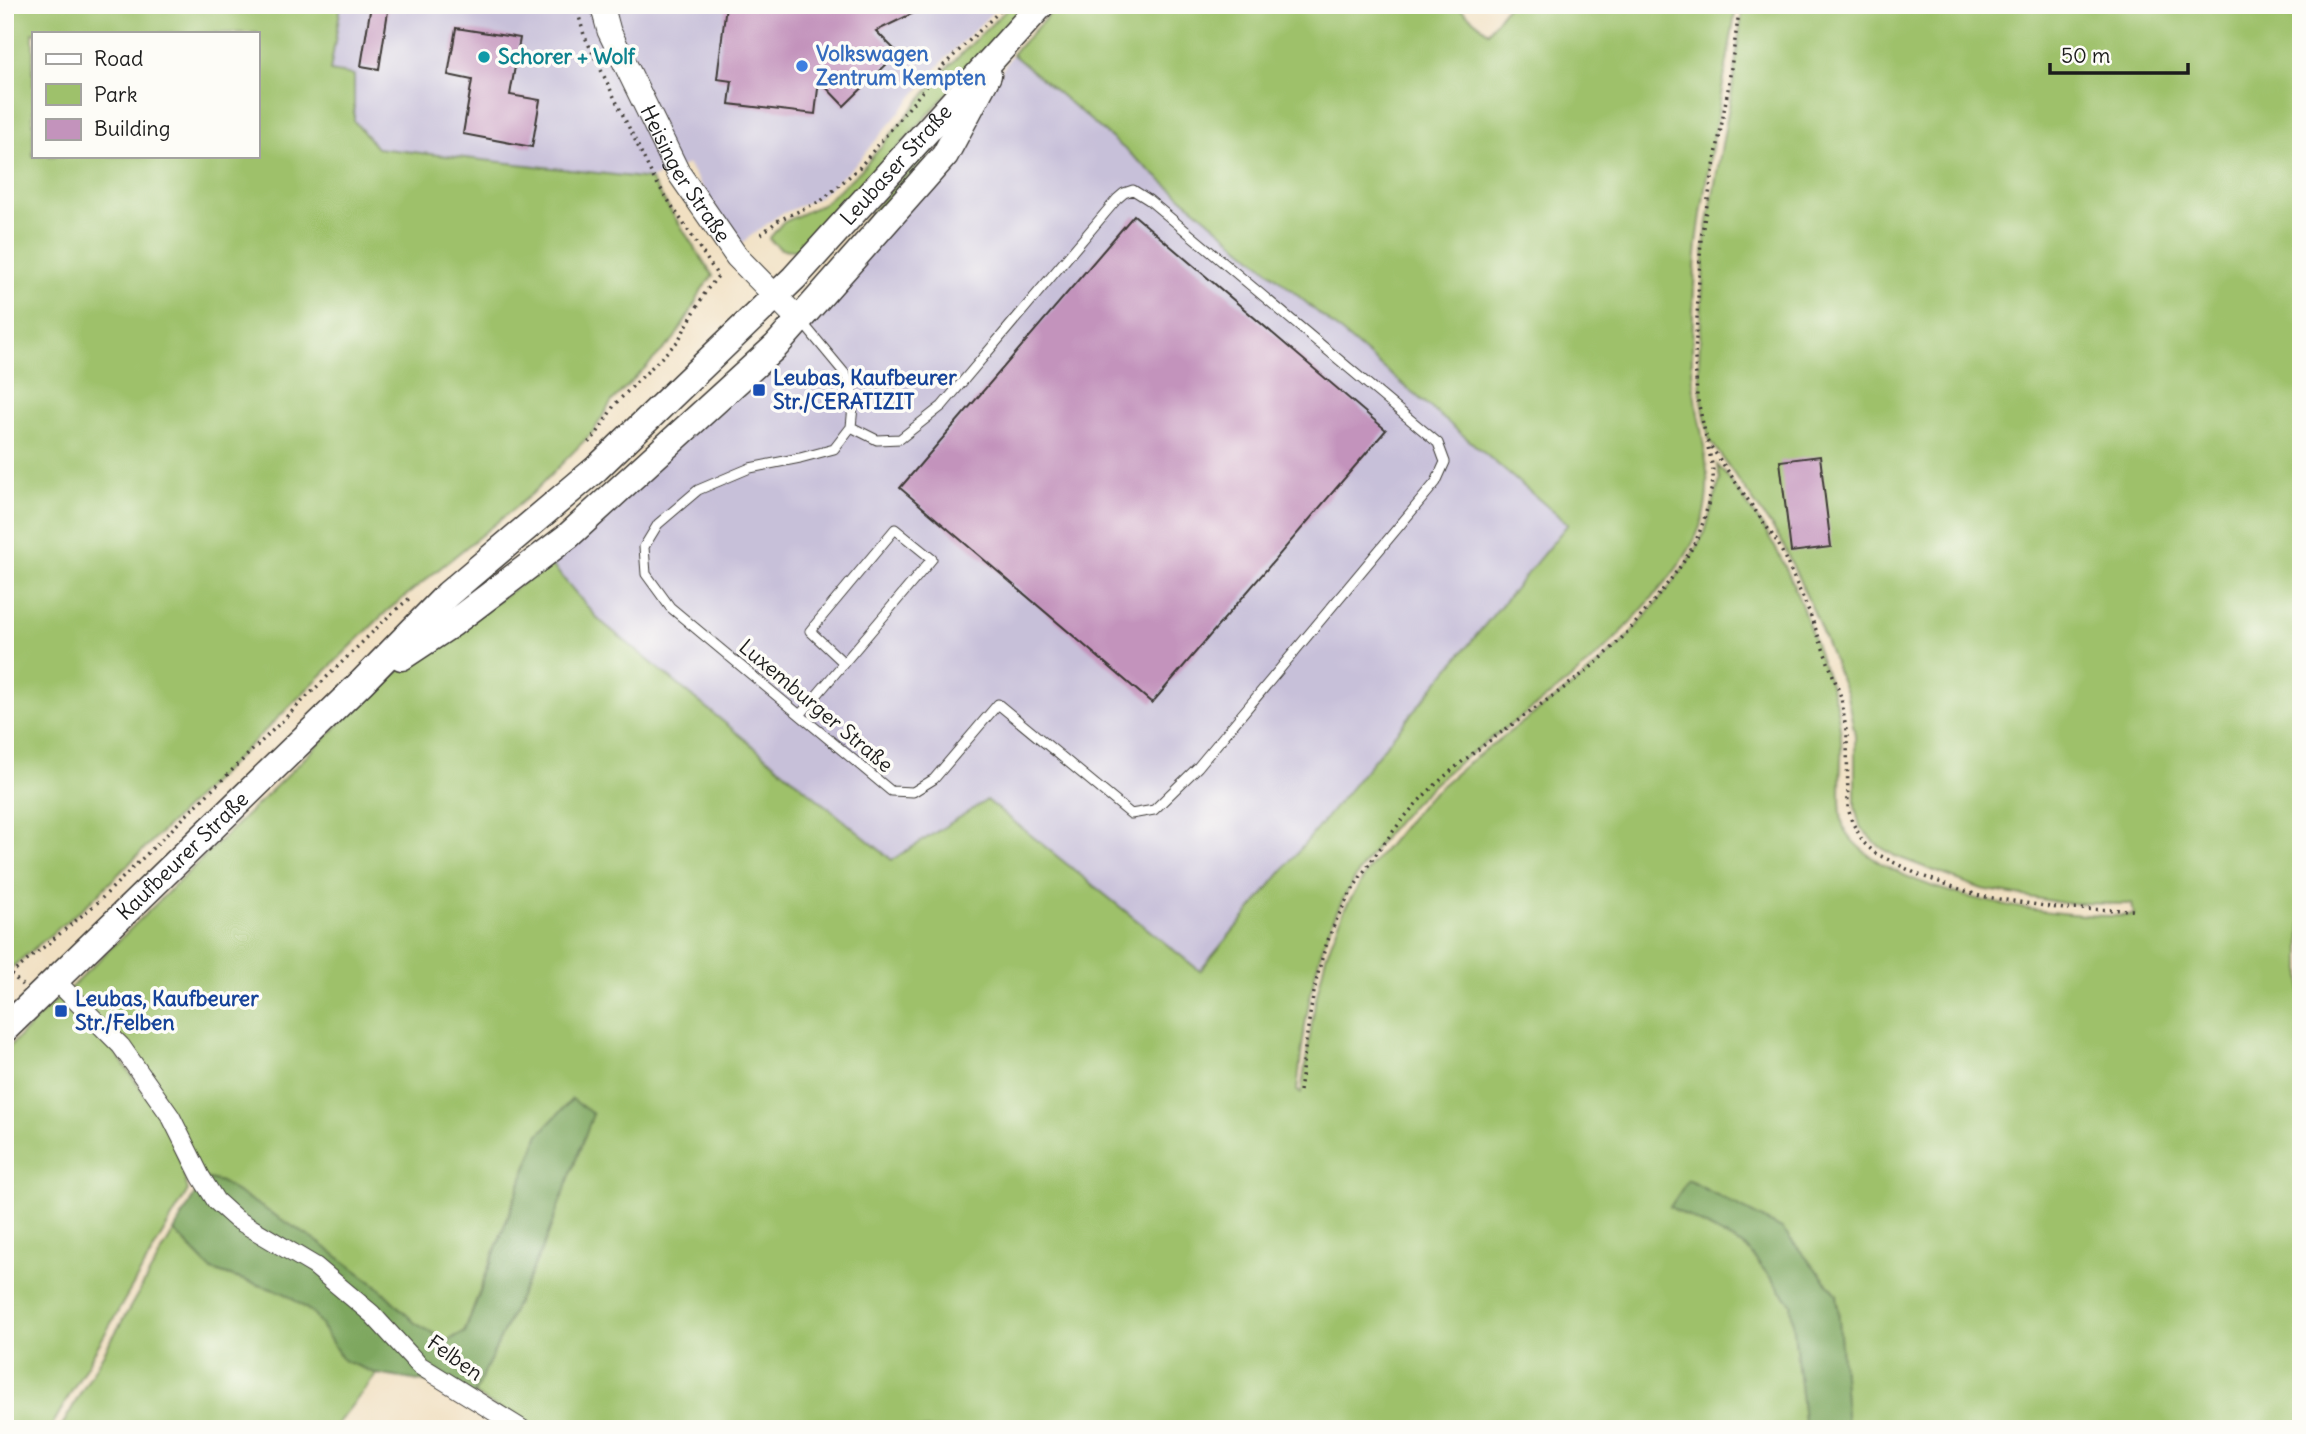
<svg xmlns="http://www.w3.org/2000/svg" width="2306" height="1434" font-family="Delius,sans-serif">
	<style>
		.industrial { fill: #c7c0d9 }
		.green { fill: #9ec16b; stroke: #5d6e44; stroke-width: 2; fill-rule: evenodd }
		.forest { fill: #7ea75f; stroke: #4d623e; stroke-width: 2 }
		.building { fill: #c393bc }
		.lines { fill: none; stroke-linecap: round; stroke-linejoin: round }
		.service-casing { stroke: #3c3935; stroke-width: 11 }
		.minor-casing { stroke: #3c3935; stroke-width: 20 }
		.tertiary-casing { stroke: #3c3935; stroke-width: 25 }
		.secondary-casing { stroke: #3c3935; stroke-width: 29 }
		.path { stroke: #3c3935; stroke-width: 3.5; stroke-dasharray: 2 5; stroke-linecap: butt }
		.service { stroke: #fff; stroke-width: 9 }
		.minor { stroke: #fff; stroke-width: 18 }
		.tertiary { stroke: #fff; stroke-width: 23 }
		.secondary { stroke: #fff; stroke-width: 26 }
		.culture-dot { fill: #0f9aa8; stroke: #fdfcf7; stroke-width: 2.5 }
		.shop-dot { fill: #3f7fe0; stroke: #fdfcf7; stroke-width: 2.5 }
		.transit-dot { fill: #1a4fb4; stroke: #fdfcf7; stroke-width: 2.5 }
		.labels { text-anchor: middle; stroke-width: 7; stroke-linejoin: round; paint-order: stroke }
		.shop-label { font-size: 21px; font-weight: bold; fill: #366cbe; stroke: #fdfcf7; text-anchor: start }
		.culture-label { font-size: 21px; font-weight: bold; fill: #0d838f; stroke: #fdfcf7; text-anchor: start }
		.street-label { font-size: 21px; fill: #1c1c1c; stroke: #fdfcf7 }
		.transit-label { font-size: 21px; font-weight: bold; fill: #164399; stroke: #fdfcf7; text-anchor: start }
	</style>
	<rect width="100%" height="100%" fill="#fdfcf7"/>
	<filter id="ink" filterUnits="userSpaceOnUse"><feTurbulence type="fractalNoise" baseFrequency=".0143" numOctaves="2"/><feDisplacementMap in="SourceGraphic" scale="14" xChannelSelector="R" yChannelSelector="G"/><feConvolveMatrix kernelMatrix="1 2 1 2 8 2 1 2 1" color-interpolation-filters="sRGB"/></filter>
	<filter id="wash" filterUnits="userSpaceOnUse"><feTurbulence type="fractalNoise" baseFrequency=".00686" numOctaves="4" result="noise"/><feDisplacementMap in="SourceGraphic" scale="28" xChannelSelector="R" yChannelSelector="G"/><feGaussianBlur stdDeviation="1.57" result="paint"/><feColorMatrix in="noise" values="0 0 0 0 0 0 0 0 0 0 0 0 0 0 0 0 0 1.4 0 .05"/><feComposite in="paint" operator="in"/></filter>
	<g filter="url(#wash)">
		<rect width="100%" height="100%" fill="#f1e0c2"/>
		<path class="industrial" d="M341,5H1000L942,62L855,165L818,198L779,215L740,244L725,225L688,164L650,179L377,148L354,121V76L330,71Z
			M1012,54L1568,524L1200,971L988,800L893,860L598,619L551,564L801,330L984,99Z"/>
		<path class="green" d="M5,5H341L330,71L354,75V121L377,148L650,179L713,276L702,289L690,313L674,339L612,401L593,432L532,494L387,611L91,901L5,973ZM33,33H257V156H33Z
			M1011,5H1028L804,251L781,249L769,239L782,223L823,204L862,169L947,68Z
			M1058,5H1456L1488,32L1508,5H1733L1736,8C1724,84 1708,160 1698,236C1693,275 1693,316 1692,355C1690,415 1721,467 1700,527C1687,563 1654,595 1630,623C1583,676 1522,715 1466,757C1403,805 1342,879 1320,956C1307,1000 1302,1046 1297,1091L1301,1093L1315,1003L1326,956L1344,910L1370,867L1425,800L1469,762L1585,676L1624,641L1660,599L1687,563L1705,532L1720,480L1717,465L1725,473C1741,497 1761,521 1775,547C1794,581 1807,619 1819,655C1825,670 1831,685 1835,700C1838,712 1840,725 1841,737C1843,759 1835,815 1846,832C1887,895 2063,921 2134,915L2132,904L2063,903L1982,889L1895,856L1879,846L1860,827L1855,807V735L1847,695L1813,610L1781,540L1709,439L1701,396L1699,358L1705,238L1732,90L1743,5H2301V1429H1847L1837,1294L1670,1207L1746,1247L1791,1304L1805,1429H532L474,1394L544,1245L539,1134L464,1332L447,1341L415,1323L376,1285L318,1242L221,1182L204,1178L70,988L373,691L455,629L551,564L598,619L892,860L987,800L1200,971L1568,524L1012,54Z
			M962,106L967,110L824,285L816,277Z
			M61,995L118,1048L168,1118L188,1190L50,1429H5V1051Z
			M174,1231L212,1270L284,1293L314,1314L343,1360L377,1374L333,1429H60Z"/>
		<path class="forest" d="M572,1099L593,1114L544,1245L469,1405L431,1383L377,1374L343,1360L314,1314L284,1293L212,1270L174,1231L204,1178L221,1182L318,1242L376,1285L415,1323L447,1341L465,1332L539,1134Z
			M1688,1180L1782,1229L1837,1294L1847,1429H1805L1791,1304L1746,1247L1670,1207Z"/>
		<g id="blocks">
			<path class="building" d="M371,5H389L379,69L361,66Z
				M726,5H930L876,31L898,53L844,106L819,80L815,114L729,104L732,81L717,79Z
				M456,28L520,38L510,95L540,100L532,147L463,134L472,80L448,75Z
				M1134,215L1386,430L1152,703L900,488Z
				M1820,456L1831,547L1791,552L1780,461Z"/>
		</g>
	</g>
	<g filter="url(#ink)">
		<use href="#blocks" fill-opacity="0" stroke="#3c3935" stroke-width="2"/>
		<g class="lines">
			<defs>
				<path id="service" d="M802,322L846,375L854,396L851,427L834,449L800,458L750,468L698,490L658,524L644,547L646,574L670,607L891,791L913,792L934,779L998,704L1131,814L1154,810L1198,767L1436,482L1445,462L1438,443L1149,200L1133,190L1124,193L1117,199L942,406L900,439L877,440L851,427
					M800,715L932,559L895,529L810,631L844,663"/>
				<path id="minor" d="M56,981L121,1046L171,1117L201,1177L216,1201L236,1219L315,1266L372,1314L419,1365L522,1429"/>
				<g id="tertiary">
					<path id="s1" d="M602,5L609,31L678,172L737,257L800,321"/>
				</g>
				<g id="secondary">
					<path d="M402,657L452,624L568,536L776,346L945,155L988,75"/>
					<path id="s2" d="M5,1029L362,682L448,594L597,468L794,278L1041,5"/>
				</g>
			</defs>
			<use href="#service" class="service-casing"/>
			<use href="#minor" class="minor-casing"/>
			<use href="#tertiary" class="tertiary-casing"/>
			<use href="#secondary" class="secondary-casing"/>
			<path class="path" d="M576,5L584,35L653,177L718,276L706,291L678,341L615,404L596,435L588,443
				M1740,5L1728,89L1701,238L1695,358L1697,397L1707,441L1778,543L1809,611L1841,697L1847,737L1848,808L1852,822L1864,843L1875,853L1919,875L1980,896L2064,909L2135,910
				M761,234L779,220L821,201L859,168L944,65L1006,5
				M11,974L22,985
				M5,979L97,903L391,614L411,597
				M1299,1091C1306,1046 1310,999 1323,955C1338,905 1370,860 1403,819C1449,762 1521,721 1580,676C1612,652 1639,620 1664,588C1688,557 1700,541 1709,500C1710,492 1714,483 1713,474C1713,464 1709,453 1707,443"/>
			<use href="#service" class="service"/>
			<use href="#minor" class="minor"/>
			<use href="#tertiary" class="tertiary"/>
			<use href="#secondary" class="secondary"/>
		</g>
	</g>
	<circle class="culture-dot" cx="484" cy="57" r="7"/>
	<circle class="shop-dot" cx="802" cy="66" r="7"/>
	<g class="transit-dot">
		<rect x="752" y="383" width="14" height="14" rx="3.5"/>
		<rect x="54" y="1004" width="14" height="14" rx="3.5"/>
	</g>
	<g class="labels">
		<g class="shop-label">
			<text x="816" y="61">Volkswagen<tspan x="816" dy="24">Zentrum Kempten</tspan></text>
		</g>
		<g class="culture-label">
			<text x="498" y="64">Schorer + Wolf</text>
		</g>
		<g class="street-label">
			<text dy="7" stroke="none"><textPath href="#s2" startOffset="1242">Leubaser Straße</textPath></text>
			<text dy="7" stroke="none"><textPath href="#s1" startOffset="189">Heisinger Straße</textPath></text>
			<text transform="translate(816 706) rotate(40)" y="7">Luxemburger Straße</text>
			<text dy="7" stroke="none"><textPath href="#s2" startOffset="248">Kaufbeurer Straße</textPath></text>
			<text transform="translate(455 1358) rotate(35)" y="7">Felben</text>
		</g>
		<g class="transit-label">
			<text x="773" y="385">Leubas, Kaufbeurer<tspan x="773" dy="24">Str./CERATIZIT</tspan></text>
			<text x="75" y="1006">Leubas, Kaufbeurer<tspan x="75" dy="24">Str./Felben</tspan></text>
		</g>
	</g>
	<rect width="2306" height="1434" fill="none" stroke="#fdfcf7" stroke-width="28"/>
	<rect x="32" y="32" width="228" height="126" fill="#fdfcf7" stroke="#a3a29f" stroke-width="2"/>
	<rect x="46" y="54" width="35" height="10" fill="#ffffff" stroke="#a3a29f" stroke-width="2"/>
	<text x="94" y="66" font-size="21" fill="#1c1c1c">Road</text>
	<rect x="46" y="84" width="35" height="21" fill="#9ec16b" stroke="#a3a29f" stroke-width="2"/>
	<text x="94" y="102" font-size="21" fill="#1c1c1c">Park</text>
	<rect x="46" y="119" width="35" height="21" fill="#c393bc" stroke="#a3a29f" stroke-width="2"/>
	<text x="94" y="136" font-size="21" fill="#1c1c1c">Building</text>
	<path d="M2050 63v10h138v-10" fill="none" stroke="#1c1c1c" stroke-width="3.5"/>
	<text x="2061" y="63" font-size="21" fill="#1c1c1c" stroke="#fdfcf7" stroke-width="5" paint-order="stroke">50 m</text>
</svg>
